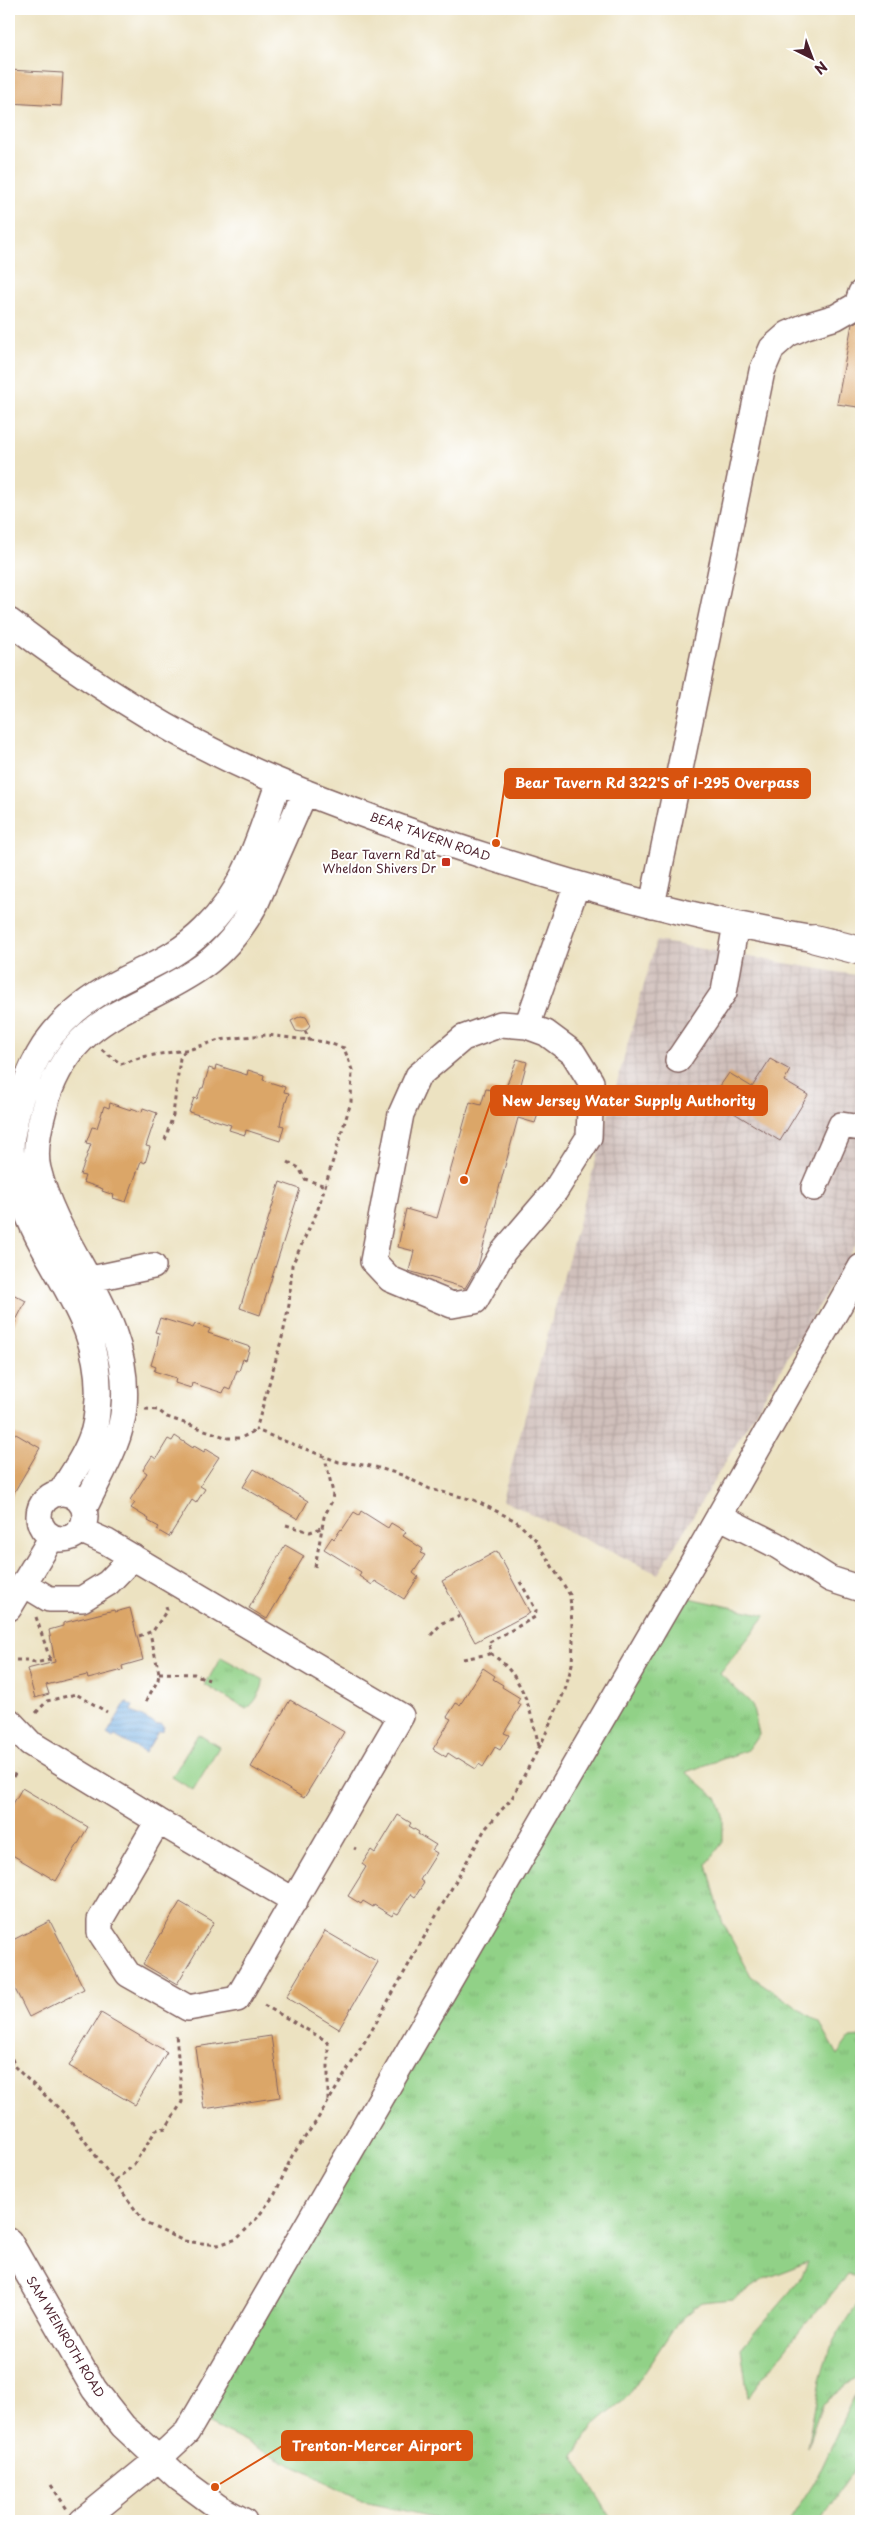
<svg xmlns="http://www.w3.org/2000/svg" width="870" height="2530" font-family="'Playpen Sans',sans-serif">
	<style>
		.industrial { fill: url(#industrial-grid) }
		.grass { fill: url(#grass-tufts); stroke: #6e7859 }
		.pitch { fill: #91d187; stroke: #6e7859 }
		.water { fill: url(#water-rules); stroke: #5e6687 }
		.building { fill: #dba667 }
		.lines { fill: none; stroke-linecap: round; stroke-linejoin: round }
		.minor-casing { stroke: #836360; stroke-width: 28 }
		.highway-casing { stroke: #836360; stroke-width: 30 }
		.path { stroke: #836360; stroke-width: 3; stroke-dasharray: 4 4; stroke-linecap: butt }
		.minor { stroke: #fff; stroke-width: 25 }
		.highway { stroke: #fff; stroke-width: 28 }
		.poi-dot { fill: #c8321e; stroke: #fff; stroke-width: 2 }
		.labels { text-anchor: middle; stroke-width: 4; stroke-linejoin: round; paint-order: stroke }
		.street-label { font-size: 12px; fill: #4a1f2b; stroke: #fff }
		.poi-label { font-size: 12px; fill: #4a1f2b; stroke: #fff; text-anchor: end }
		.leader { fill: none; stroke: #d8530f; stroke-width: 2 }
		.callout-dot { fill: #d8530f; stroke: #fff; stroke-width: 2 }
		.callout { fill: #d8530f; stroke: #d8530f; stroke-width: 2 }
		.callout-label { font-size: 14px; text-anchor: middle; font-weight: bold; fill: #fff }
	</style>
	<defs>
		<pattern id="industrial-grid" width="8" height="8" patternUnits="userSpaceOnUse" patternTransform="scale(1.25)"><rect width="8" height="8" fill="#d0c0bb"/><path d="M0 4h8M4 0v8" fill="none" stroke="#b4a5a1"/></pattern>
		<pattern id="grass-tufts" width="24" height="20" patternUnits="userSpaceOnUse" patternTransform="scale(1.25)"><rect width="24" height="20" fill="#91d187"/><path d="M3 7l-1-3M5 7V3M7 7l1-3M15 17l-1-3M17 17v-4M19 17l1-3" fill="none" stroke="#7fb375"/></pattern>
		<pattern id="water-rules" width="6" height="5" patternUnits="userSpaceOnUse" patternTransform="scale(1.25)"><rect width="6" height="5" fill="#71aee3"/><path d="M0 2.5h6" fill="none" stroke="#5f8db8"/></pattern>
	</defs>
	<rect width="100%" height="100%" fill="#fff"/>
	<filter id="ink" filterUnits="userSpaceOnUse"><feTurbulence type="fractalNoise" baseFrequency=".02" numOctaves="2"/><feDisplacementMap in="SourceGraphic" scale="10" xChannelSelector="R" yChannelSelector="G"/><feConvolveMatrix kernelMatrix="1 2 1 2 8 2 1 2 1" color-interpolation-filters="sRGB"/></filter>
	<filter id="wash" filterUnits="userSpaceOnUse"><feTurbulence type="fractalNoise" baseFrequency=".0096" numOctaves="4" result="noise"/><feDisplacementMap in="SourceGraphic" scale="20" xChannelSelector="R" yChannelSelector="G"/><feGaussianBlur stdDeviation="1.12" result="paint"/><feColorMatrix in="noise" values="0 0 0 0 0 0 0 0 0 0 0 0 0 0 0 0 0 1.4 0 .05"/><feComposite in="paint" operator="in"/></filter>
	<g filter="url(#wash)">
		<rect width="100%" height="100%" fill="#ece2c1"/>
		<path class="industrial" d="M656,941L861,976L860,1238L658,1574L502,1500Z"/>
		<path class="grass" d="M663,1592L766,1615L720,1674L752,1704L759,1734L748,1750L686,1772L718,1799L723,1816V1842L707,1864L722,1921L751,1976L820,2023L838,2055L850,2038L861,2037V2277L848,2275L803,2327L748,2397L741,2348L800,2280L808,2262L766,2278L733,2299L702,2302L677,2323L629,2395L596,2423L573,2456L613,2521H451L368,2503L195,2417Z
			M221,1657L263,1680C264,1689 254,1705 246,1709L205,1685Z
			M861,2299V2374L822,2404L807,2447L820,2381L830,2346Z
			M861,2383V2458L820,2521H789L816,2479Z"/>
		<path class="pitch" d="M198,1734L219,1747L193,1790L172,1777Z"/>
		<path class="water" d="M126,1702L133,1706L131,1711L157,1725L161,1724L164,1726L163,1731L158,1732L145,1753L115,1736L113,1738L107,1734Z"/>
		<g id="blocks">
			<path class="building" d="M9,70L63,73L61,106L9,103Z
				M861,319V392L858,407L837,404L852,324Z
				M301,1016L306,1017L310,1024L308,1029L302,1032L296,1031L291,1021Z
				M517,1059L527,1062L518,1095L541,1105L535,1123L518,1118L478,1266L465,1288L409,1271L414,1251L398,1247L406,1209L437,1218L470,1102L481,1105L486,1089L504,1092Z
				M770,1059L790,1070L784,1081L808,1095L780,1141L711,1099L729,1073L752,1087Z
				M216,1065L247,1075L248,1070L264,1075L263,1080L285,1087L284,1092L289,1093L282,1114L280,1125L284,1126L280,1141L246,1130L245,1135L229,1130L231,1125L189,1112L194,1098L197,1099L201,1088H203L209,1068L215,1070Z
				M110,1103L131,1110V1108L142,1112L143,1108L157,1113L146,1146L150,1147L145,1163L141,1161L126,1202L113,1198L114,1195L102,1191L103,1189L83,1182L85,1176L80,1175L91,1144L86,1143L92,1127L97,1128L104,1106L109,1108Z
				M280,1182L300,1189L260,1315L240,1308Z
				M9,1292L26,1301L9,1334Z
				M160,1318L193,1328L195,1324L210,1329L208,1333L250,1347L246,1360L243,1359L239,1371L237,1370L230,1390L225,1388L223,1393L192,1383L191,1388L175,1383L176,1378L154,1371L156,1367L151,1365L157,1345L159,1333L155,1332Z
				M9,1430L40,1448L9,1501Z
				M175,1436L193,1448L194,1446L204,1452L206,1449L219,1457L200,1486L205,1489L196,1503L192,1500L169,1537L157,1530L159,1527L148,1521L149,1519L131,1508L135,1503L130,1500L147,1473L143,1470L152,1456L156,1459L168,1439L172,1441Z
				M254,1469L308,1501L298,1519L243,1487Z
				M361,1511L388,1528L391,1523L406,1532L403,1536L423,1549L420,1553L425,1555L413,1573L418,1577L404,1599L375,1581L372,1585L359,1576L361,1572L324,1549L332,1537L334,1539L341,1529L342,1530L354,1512L359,1515Z
				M285,1545L304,1556L267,1619L249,1608Z
				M497,1551L530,1613L475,1642L442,1581Z
				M130,1608L143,1660L122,1666L123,1670L88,1679L87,1675L46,1685L49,1694L35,1698L27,1669L55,1662L49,1630L63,1626V1623L114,1610L115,1612Z
				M483,1668L495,1676L493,1679L503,1685L502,1687L520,1698L517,1703L521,1705L504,1733L509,1735L500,1750L495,1747L483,1767L479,1764L476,1769L458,1758L457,1759L448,1753L446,1757L433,1749L451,1719L447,1717L456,1703L460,1705Z
				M290,1700L344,1732L304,1798L251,1767Z
				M22,1788L88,1827L56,1881L9,1853V1811Z
				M398,1815L411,1823L409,1826L419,1832L418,1834L436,1845L432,1850L437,1853L420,1880L424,1883L415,1897L411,1894L398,1914L394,1912L392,1916L374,1905L373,1907L363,1901L361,1904L348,1896L366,1867L362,1864L371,1850L375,1853Z
				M180,1902L214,1922L177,1984L143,1964Z
				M50,1921L84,1989L29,2017L9,1977V1942Z
				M325,1931L378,1962L339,2029L286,1997Z
				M101,2013L167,2052L135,2105L69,2066Z
				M271,2036L280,2097L204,2109L195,2047Z"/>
		</g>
	</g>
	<g filter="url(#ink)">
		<use href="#blocks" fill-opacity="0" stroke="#836360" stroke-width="1"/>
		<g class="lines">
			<defs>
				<path id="minor" d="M9,621C89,682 176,738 270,778C344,809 421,836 498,860C608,895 720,925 834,942
					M652,905L762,371L772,348L788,334L806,326L836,317L857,305L861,293
					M501,1024L527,1026L546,1033L573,1053L591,1082L589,1137L555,1191L503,1252L475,1301L452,1305L390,1279L373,1261L401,1114L418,1076L463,1038Z
					M527,1026L577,884
					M678,1060L724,992L736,924
					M814,1188L841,1125L861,1128
					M72,1283L153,1266
					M39 1516a23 23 0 1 1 46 0a23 23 0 1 1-46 0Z
					M60,1493C71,1476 83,1459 90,1441C96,1428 97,1414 98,1399C102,1318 46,1271 22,1199C16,1181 9,1155 12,1136C25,1064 49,1020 115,984C149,966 177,957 205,929C246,890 260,833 279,782
					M84,1509C99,1476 121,1444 124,1407C132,1313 59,1255 38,1169C33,1148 41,1119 47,1098C75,1013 139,1011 203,966C225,950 243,927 256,903L305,792
					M719,1516L776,1545L830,1579L861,1589
					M24,1584L49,1599H82L108,1583L133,1557
					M9,1608L52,1537
					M9,1721L30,1743L158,1821L100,1920V1932L128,1974L188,2008L237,1999L401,1716L107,1542L80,1530
					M158,1821L295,1901
					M9,2241L94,2389L123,2426L180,2479L218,2507L244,2521
					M82,2521L157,2460L187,2432L693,1562L861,1267"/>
				<path id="highway" d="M815,939L861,951"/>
			</defs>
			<use href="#minor" class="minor-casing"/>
			<use href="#highway" class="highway-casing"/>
			<path class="path" d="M305,1031L310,1041
				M165,1140L173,1115L180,1058L185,1050
				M288,1162L299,1168L305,1179L325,1186
				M145,1409L158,1410L167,1417L228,1438H241L256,1430
				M286,1525L310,1532L321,1528
				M315,1567L324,1517L332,1501L333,1493L325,1458
				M36,1617L50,1659
				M431,1635L442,1623L460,1616
				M139,1636L153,1631L167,1610L166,1606
				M490,1653C524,1675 530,1710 539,1746
				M463,1659L489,1654L491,1650L488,1643L535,1617L536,1610L521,1583L516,1586
				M16,1660H30L35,1663L54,1659
				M159,1673L194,1674L209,1680
				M146,1701L158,1680L159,1673L150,1633
				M36,1713L47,1701L76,1694L107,1712
				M9,1784L17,1770
				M354,1848L356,1849
				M264,2005L325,2040L328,2044V2101
				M9,2051L15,2067L21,2073L66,2115L145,2223L184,2241L218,2245L237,2239L257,2218L275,2194L292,2156L317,2120L373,2028L485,1829L512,1798L542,1742L565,1690L572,1664L573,1641L570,1595L535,1539L516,1521L474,1500L430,1489L402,1475L372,1466L339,1462L256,1430L283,1334L289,1305L292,1265L317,1212L351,1102L352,1070L344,1048L325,1042L267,1035L253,1036L219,1040L191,1049L142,1057L121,1064L101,1049
				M115,2180L132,2167L156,2130L166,2128L182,2102L176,2034
				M51,2485L67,2509"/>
			<use href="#minor" class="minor"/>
			<use href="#highway" class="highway"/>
		</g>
	</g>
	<rect class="poi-dot" x="441" y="857" width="10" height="10" rx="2.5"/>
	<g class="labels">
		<g class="street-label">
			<text transform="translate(430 837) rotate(19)" y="4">BEAR TAVERN ROAD</text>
			<text transform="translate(65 2337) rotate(59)" y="4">SAM WEINROTH ROAD</text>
		</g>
		<g class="poi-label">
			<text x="436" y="859">Bear Tavern Rd at<tspan x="436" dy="14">Wheldon Shivers Dr</tspan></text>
		</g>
	</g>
	<path class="leader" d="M496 843L505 783M464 1180L491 1101M215 2487L282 2446"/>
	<g class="callout-dot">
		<circle cx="496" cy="843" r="5"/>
		<circle cx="464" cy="1180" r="5"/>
		<circle cx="215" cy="2487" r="5"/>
	</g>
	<g class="callout">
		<rect x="505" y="769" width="305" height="29" rx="5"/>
		<rect x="491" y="1086" width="276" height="29" rx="5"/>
		<rect x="282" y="2431" width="190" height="29" rx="5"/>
	</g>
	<g class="callout-label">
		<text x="657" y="788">Bear Tavern Rd 322'S of I-295 Overpass</text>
		<text x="629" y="1106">New Jersey Water Supply Authority</text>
		<text x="377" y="2451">Trenton-Mercer Airport</text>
	</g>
	<rect width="870" height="2530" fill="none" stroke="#fff" stroke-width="30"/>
	<g transform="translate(812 58) rotate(138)" stroke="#ffffff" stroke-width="4" paint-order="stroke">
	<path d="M0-4L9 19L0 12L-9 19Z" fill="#4a1f2b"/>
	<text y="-8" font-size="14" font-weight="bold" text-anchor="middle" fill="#4a1f2b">N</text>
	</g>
</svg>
